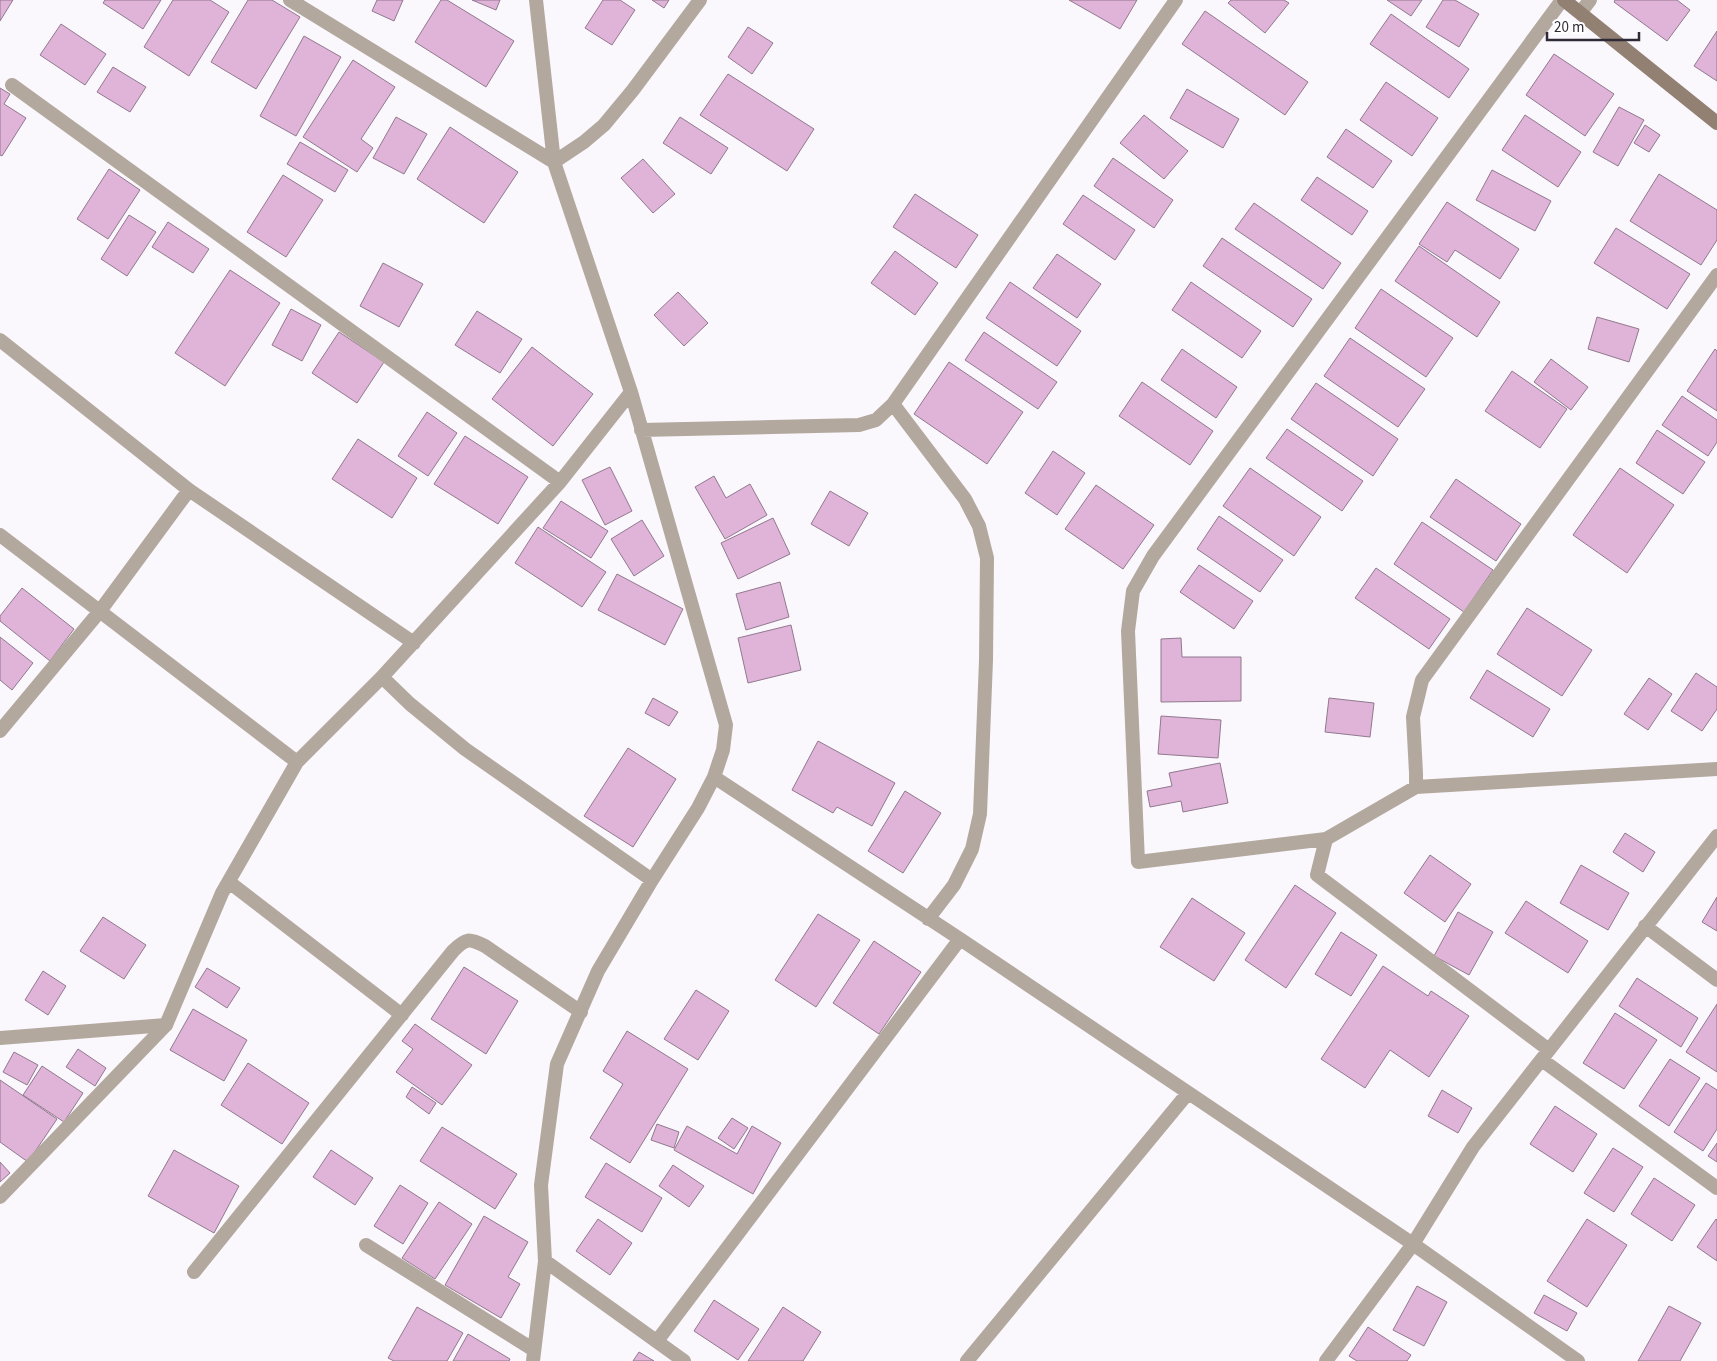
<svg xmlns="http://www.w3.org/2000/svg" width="1717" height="1361" font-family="'Source Sans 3',sans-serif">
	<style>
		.building { fill: #e0b3d9; stroke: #91798e }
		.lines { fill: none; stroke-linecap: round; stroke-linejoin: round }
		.service { stroke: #b3a89e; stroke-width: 14 }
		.minor { stroke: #b3a89e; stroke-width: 14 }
		.secondary { stroke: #928173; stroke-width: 14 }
	</style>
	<rect width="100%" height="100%" fill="#faf7fd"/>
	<path class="building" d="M0,0H13L0,21Z
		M105,0H161L143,29L103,3Z
		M173,0H210L229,12L189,76L144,47Z
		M248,0H272L300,17L256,89L211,62Z
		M377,0H403L394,21L372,11Z
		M441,0H447L514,41L486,87L415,42Z
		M472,0H500L496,10Z
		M603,0H620L635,10L612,45L585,28Z
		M652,0H669L664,8Z
		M1069,0H1137L1120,29Z
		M1231,0H1284L1289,3L1265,33L1228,3Z
		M1387,0H1422L1411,16Z
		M1443,0H1455L1479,14L1459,47L1426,27Z
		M1615,0H1677L1690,10L1667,41L1614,2Z
		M1205,11L1308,82L1285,115L1182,44Z
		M1391,14L1469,69L1449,98L1370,44Z
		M61,24L106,54L85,85L40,55Z
		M748,27L773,43L752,74L728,57Z
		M1717,31V81L1694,66Z
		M304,36L341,57L296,136L260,116Z
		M1554,54L1614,94L1585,136L1526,95Z
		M353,60L395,87L361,139L373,148L357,172L303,137Z
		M113,67L146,87L130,112L97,92Z
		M728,74L814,129L787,171L700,115Z
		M1386,82L1438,118L1412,156L1360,120Z
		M0,88L10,94L4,104L26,118L2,156L0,155Z
		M1187,89L1239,119L1223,148L1170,118Z
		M1619,107L1644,120L1618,166L1593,152Z
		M1144,115L1188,151L1164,179L1120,143Z
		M1525,115L1581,152L1558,187L1502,150Z
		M396,117L427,134L404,174L373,158Z
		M680,117L728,148L711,174L663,143Z
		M1645,125L1660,135L1649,152L1634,143Z
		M450,127L518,172L484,223L417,179Z
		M1346,129L1392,161L1373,188L1327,157Z
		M300,142L348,170L335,192L287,164Z
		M1113,158L1173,200L1154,228L1094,186Z
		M643,159L675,194L653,213L621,178Z
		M109,169L140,190L108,239L77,219Z
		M1492,170L1551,201L1535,231L1476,200Z
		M1659,174L1717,210V240L1701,265L1630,221Z
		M283,175L323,200L286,257L247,232Z
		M1317,177L1368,211L1352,235L1301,200Z
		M915,194L978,235L956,268L893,227Z
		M1083,195L1135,230L1115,260L1063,224Z
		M1447,202L1519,249L1500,279L1455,250L1447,262L1419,244Z
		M1254,203L1341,263L1323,289L1235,229Z
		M129,215L156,232L127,276L101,259Z
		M168,222L209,249L193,273L152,247Z
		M1616,228L1690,274L1667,309L1594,263Z
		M1222,238L1312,299L1293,327L1203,266Z
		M1419,246L1500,302L1477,337L1395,281Z
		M895,251L938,283L915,315L871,283Z
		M1057,254L1101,284L1077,318L1033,288Z
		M383,263L423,284L399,327L360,306Z
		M230,270L280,303L225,386L175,353Z
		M1010,282L1081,331L1057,366L986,318Z
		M1191,282L1261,331L1242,358L1172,310Z
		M1381,289L1453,338L1426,377L1355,328Z
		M678,292L708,323L684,346L654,315Z
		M291,309L321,325L302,361L272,345Z
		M477,311L522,339L500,373L455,345Z
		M1597,317L1639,329L1629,362L1588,349Z
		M339,332L384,362L357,403L312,373Z
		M984,332L1057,382L1038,409L965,360Z
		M1350,338L1425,389L1398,427L1324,376Z
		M532,347L593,394L553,446L492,399Z
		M1182,349L1237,387L1216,418L1161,380Z
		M1715,349L1717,351V411L1687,391Z
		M1551,359L1588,387L1571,410L1534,382Z
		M949,362L1023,412L987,464L914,414Z
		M1512,371L1567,409L1540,448L1485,411Z
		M1142,382L1213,431L1190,465L1119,416Z
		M1316,383L1398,439L1373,476L1291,419Z
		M1682,396L1717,420V442L1708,456L1662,425Z
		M427,412L457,433L428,476L398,456Z
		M1287,429L1363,481L1342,511L1266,458Z
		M1657,430L1705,462L1683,494L1636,463Z
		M465,436L528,477L498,524L434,484Z
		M358,439L417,478L392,518L332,479Z
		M1053,451L1085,473L1057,515L1025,493Z
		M610,467L632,511L605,525L582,480Z
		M1250,468L1321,517L1294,556L1223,506Z
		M1620,468L1674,505L1627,573L1573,535Z
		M714,476L726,498L750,484L767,515L725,539L695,487Z
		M1456,479L1521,524L1496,561L1430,517Z
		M1096,485L1154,525L1123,569L1065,529Z
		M830,491L868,513L849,546L811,524Z
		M561,501L608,531L591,558L543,528Z
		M1219,516L1283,560L1260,592L1197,549Z
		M773,518L790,554L738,579L721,543Z
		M642,520L664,556L634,576L611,539Z
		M1422,522L1493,570L1464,612L1394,564Z
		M538,527L606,572L582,607L515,563Z
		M1199,565L1253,601L1234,629L1180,592Z
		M1376,568L1450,619L1429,649L1355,598Z
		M617,574L683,609L665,645L598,610Z
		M780,582L789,617L746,630L736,594Z
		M22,588L74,629L50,661L0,621V616Z
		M1527,608L1592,650L1562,696L1497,654Z
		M791,625L801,670L748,683L738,638Z
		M0,637L33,663L12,690L0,680Z
		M1181,638L1182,657H1241V701L1161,702V639Z
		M1487,670L1550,709L1533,737L1470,698Z
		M1696,673L1717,687V709L1702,731L1671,711Z
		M1649,678L1672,694L1648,730L1624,714Z
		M653,698L678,712L669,726L645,713Z
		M1329,698L1374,703L1370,737L1325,732Z
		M1161,716L1221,720L1218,758L1158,754Z
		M818,741L895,783L872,826L837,807L833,813L792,790Z
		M628,748L676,779L633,847L584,816Z
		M1220,763L1228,803L1183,812L1181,801L1150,807L1147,791L1172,786L1169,773Z
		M905,791L941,813L903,873L868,851Z
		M1625,833L1655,852L1643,872L1613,852Z
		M1430,855L1471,884L1445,922L1404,893Z
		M1581,865L1629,893L1608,930L1560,903Z
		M1295,885L1336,913L1286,988L1245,960Z
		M1717,897V931L1702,922Z
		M1192,898L1245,933L1214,981L1160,947Z
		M1526,901L1588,941L1568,973L1505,933Z
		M1458,912L1493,932L1469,975L1434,956Z
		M818,914L860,940L816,1007L775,980Z
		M103,917L146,945L124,979L80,951Z
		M1341,932L1377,955L1351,996L1315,974Z
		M874,941L921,972L879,1034L833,1003Z
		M1383,966L1428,996L1431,991L1469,1016L1429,1077L1390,1050L1365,1088L1321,1059Z
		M464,967L518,1001L486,1054L431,1019Z
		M207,968L240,988L227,1008L195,987Z
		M43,971L66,986L48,1015L25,1000Z
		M1637,978L1698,1018L1681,1047L1619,1006Z
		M696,990L729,1011L698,1060L664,1039Z
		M1717,1004V1072L1686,1052Z
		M193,1009L247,1040L224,1081L170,1050Z
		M1615,1013L1657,1040L1624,1089L1583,1063Z
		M415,1024L472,1065L442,1105L396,1072L413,1049L402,1041Z
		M627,1031L688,1069L630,1163L590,1138L623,1084L603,1071Z
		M78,1049L106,1068L95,1086L66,1067Z
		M14,1052L38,1065L27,1085L3,1072Z
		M1670,1059L1700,1078L1669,1126L1639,1106Z
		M248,1063L309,1103L282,1144L221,1105Z
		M42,1066L83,1093L64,1122L23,1095Z
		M0,1080L57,1119L28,1162L0,1142Z
		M1706,1083L1717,1090V1129L1703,1151L1674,1132Z
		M412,1087L436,1103L429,1114L406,1097Z
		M1442,1090L1472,1108L1458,1133L1428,1116Z
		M1555,1106L1597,1134L1573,1172L1530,1144Z
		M732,1118L748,1128L734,1149L718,1138Z
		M657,1124L679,1132L674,1148L651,1140Z
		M687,1126L737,1154L752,1126L781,1143L753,1194L674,1150Z
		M442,1127L517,1174L495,1209L420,1161Z
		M1717,1143V1162L1708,1156Z
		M1613,1148L1643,1167L1614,1212L1584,1193Z
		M174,1150L239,1186L214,1233L148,1196Z
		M331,1150L373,1178L355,1205L313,1177Z
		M0,1162L10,1173L0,1182Z
		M606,1163L662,1198L642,1232L585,1197Z
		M673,1165L704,1186L689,1207L659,1186Z
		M1654,1178L1695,1205L1672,1241L1631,1214Z
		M400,1185L428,1203L403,1244L374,1226Z
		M439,1202L472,1224L435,1279L402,1258Z
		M484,1216L528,1242L508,1277L520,1284L501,1318L445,1285Z
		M598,1219L632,1243L610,1275L576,1251Z
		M1587,1219L1627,1245L1587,1307L1547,1281Z
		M1716,1219L1717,1220V1261L1697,1247Z
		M1417,1286L1447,1302L1424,1346L1393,1330Z
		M1544,1295L1577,1313L1567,1331L1534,1313Z
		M714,1300L759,1329L738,1360L694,1331Z
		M1669,1306L1701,1323L1680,1361H1638Z
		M417,1307L463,1333L447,1361H394L388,1358Z
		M783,1307L821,1332L803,1361H748Z
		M1368,1327L1411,1355L1407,1361H1357L1349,1356Z
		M468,1334L510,1359L509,1361H453Z
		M639,1352L654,1361H633Z"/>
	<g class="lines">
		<path class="service" d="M0,1038L166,1025"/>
		<path class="minor" d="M290,0L554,162L584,142L604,125L633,90L700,0
			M1581,12L1590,0
			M12,85L560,482
			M0,340L189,490L414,643
			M893,404L965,499L979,526L987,558L986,660L980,814L972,849L954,885L928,919
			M641,430L859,425L876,420L893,404L1176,0
			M0,535L297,762L382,677L560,482L631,392
			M382,677L410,704L465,749L652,880
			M0,731L100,611L189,490
			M1717,769L1416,787L1326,839L1317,875L1549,1050L1717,836
			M714,777L960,939L1413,1244L1326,1361
			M1416,787V773L1413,717L1422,680L1717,275
			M1326,839L1138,862L1128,631L1133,591L1153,556L1562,0
			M229,882L402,1015
			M1645,926L1717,980
			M1549,1050L1473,1147L1413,1244L1578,1361
			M1542,1060L1717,1188
			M0,1197L166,1025L222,893L297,762
			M366,1245L534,1350
			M545,1261L684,1361
			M194,1272L453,951C466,938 469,938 485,946L581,1012
			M657,1341L960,939
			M533,1361L545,1261L541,1185L557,1064L598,971L652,880L698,808L714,777L723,750L726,725L631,392L554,162L536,0
			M967,1361L1188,1093"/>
		<path class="secondary" d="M1564,0L1717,123"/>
	</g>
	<path d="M1547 32v8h92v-8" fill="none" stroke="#2f2a35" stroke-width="2.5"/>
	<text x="1554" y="32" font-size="15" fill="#2f2a35" stroke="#ffffff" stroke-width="4" paint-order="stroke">20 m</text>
</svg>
